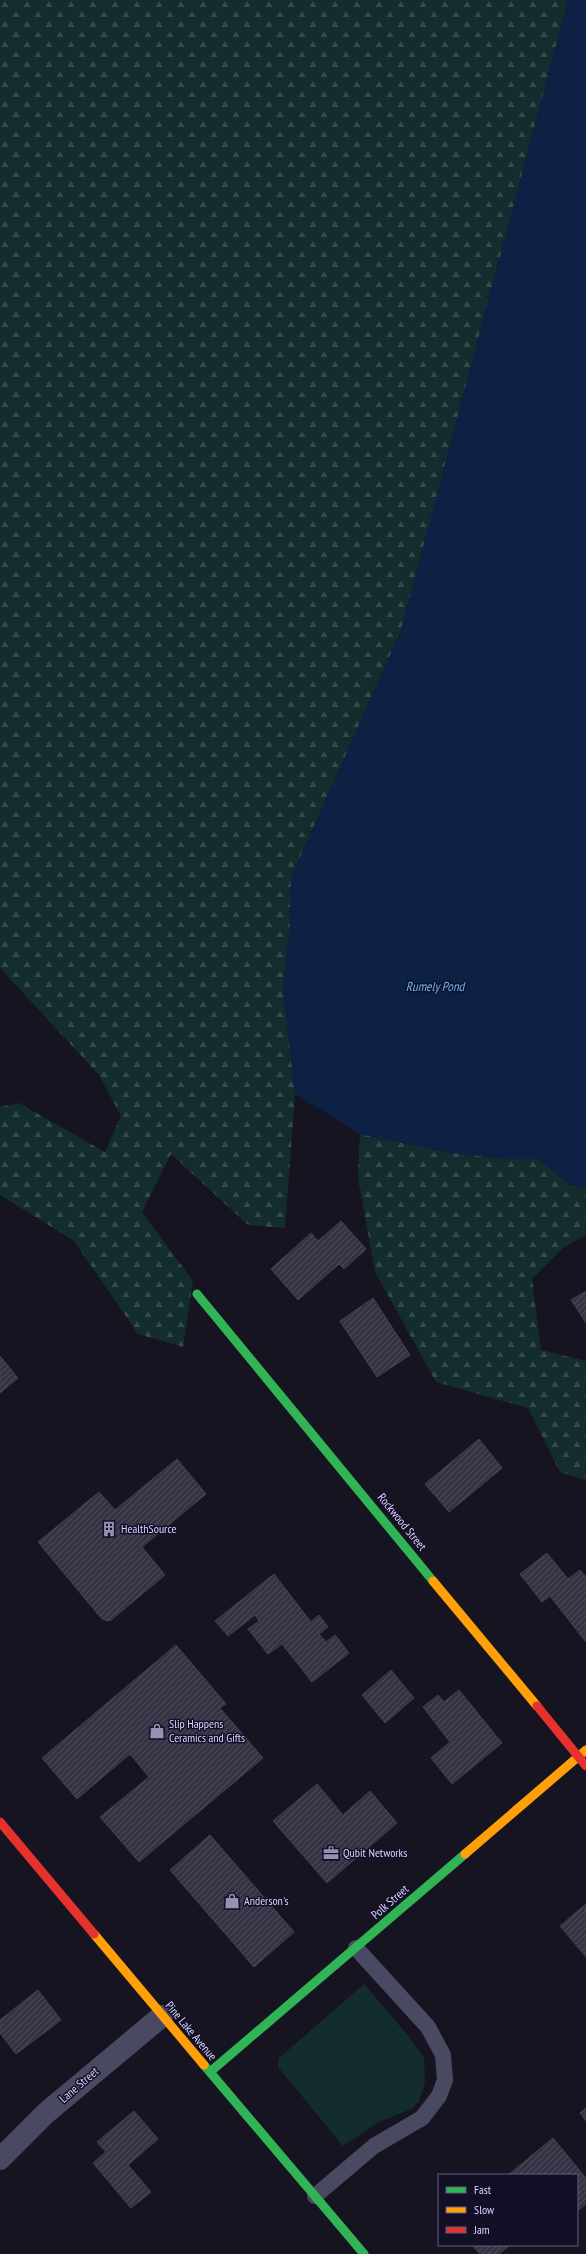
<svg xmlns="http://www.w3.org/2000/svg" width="586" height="2254" font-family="'PT Sans Narrow',sans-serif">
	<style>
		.grass { fill: #132c2d }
		.forest { fill: url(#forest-firs) }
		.water { fill: #0d2144 }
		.building { fill: url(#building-hatch); stroke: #433f54 }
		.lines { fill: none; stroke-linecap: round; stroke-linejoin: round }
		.lane { stroke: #4a4962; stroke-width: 16 }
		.street { stroke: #4a4962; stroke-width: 22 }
		.fast { stroke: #30b455; stroke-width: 9 }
		.slow { stroke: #ff9f0a; stroke-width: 9 }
		.jam { stroke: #e5322d; stroke-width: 9 }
		.labels { text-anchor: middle; stroke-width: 3; stroke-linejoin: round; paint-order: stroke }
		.street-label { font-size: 12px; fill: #d9d4ff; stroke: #130f26 }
		.poi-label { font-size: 12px; fill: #d9d4ff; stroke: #130f26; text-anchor: start }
		.water-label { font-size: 13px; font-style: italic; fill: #62b6ff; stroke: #130f26 }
	</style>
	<defs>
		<pattern id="forest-firs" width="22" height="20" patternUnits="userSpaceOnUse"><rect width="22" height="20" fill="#132c2d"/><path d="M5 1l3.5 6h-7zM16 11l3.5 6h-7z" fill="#354a4c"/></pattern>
		<pattern id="building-hatch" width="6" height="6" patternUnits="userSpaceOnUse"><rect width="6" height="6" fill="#343243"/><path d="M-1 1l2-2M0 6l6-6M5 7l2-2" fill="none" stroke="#514f5f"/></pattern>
	</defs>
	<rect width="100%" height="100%" fill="#161421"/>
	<path class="grass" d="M364,1984L410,2038L424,2058L425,2082L419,2101L412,2109L379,2122L343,2146L278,2067L279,2058Z"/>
	<path class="forest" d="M0,0H568L401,631L291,878L290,927L283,987L295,1094L285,1228L248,1225L171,1154L142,1212L193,1281L183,1347L138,1334L74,1241L0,1195V1107L19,1103L105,1152L121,1116L99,1075L0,968Z
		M360,1134L447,1152L505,1159H538L573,1186L586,1188V1235L564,1247L532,1279L541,1350L586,1361V1480L560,1472L528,1408L436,1382L375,1272L358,1177Z"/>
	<path class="water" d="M568,0H586V1188L573,1186L538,1159H505L447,1152L360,1134L295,1094L283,987L290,927L291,878L401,631Z"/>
	<path class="building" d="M341,1221L366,1249L344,1269L339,1264L298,1300L271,1269L311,1233L318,1241Z
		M586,1291V1323L571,1300Z
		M373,1298L410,1355L377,1377L340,1321Z
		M0,1356L18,1378L0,1393Z
		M479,1439L502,1468L449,1512L425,1484Z
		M177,1459L206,1494L142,1547L165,1575L111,1620L107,1621L101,1618L38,1542L99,1492L115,1510Z
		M547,1553L568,1579L580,1570L586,1577V1642L550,1596L542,1602L520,1574Z
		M274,1574L311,1622L319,1615L328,1627L319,1634L326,1642L335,1635L349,1653L312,1682L282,1644L268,1654L248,1629L259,1621L255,1615L228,1636L215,1621Z
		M176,1645L226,1704L220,1708L263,1758L139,1862L100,1817L149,1777L130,1754L77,1799L42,1758Z
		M391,1670L414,1698L385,1723L362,1695Z
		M459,1690L502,1743L452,1784L431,1758L450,1742L423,1707L438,1695L444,1702Z
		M317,1784L343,1815L370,1791L397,1823L327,1883L273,1821Z
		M210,1835L294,1932L254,1967L170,1870Z
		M586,1904V1957L560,1926Z
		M38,1990L61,2020L16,2054L0,2033V2020Z
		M586,2108V2121L580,2113Z
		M134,2111L158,2139L128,2165L151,2192L131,2208L93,2163L106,2152L97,2142Z
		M553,2138L586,2178V2204L577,2211V2175H508Z
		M472,2245H510L499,2254H480Z"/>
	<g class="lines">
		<path class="lane" d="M315,2196L374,2146L422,2118L439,2096L445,2080L443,2055L428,2027L356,1948"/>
		<path class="street" d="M0,2159L46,2113L162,2016"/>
		<path class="fast" d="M197,1294L433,1581
			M204,2065L364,2254
			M210,2072L465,1854"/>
		<path class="slow" d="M433,1581L537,1706
			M465,1854L586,1750
			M94,1934L204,2065"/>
		<path class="jam" d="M537,1706L586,1766
			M0,1822L94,1934"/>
	</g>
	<defs>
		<symbol id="building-bare" viewBox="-9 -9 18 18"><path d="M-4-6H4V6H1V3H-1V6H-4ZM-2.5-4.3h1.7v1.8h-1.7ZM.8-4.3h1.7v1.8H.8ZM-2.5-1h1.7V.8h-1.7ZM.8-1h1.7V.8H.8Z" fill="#9591b1" stroke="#130f26" stroke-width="2.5" paint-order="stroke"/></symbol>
		<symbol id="shop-bare" viewBox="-9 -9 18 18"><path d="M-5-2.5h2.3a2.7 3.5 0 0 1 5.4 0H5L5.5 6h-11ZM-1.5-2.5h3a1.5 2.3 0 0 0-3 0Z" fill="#9591b1" stroke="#130f26" stroke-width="2.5" paint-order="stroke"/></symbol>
		<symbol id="office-bare" viewBox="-9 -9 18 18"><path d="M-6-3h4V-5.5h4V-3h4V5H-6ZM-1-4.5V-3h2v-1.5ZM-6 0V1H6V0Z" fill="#9591b1" stroke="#130f26" stroke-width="2.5" paint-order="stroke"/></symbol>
	</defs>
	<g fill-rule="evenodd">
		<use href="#building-bare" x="98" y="1518" width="22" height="22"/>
		<use href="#shop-bare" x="146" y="1720" width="22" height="22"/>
		<use href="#office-bare" x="320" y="1842" width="22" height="22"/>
		<use href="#shop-bare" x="221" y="1890" width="22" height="22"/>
	</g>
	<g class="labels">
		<g class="street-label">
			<text transform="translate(402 1522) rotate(51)" y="4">Rockwood Street</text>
			<text transform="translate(390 1902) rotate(-41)" y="4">Polk Street</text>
			<text transform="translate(191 2031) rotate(50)" y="4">Pine Lake Avenue</text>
			<text transform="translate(79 2085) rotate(-41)" y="4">Lane Street</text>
		</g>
		<g class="poi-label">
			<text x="121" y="1533">HealthSource</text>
			<text x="169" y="1728">Slip Happens<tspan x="169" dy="14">Ceramics and Gifts</tspan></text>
			<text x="343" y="1857">Qubit Networks</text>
			<text x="244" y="1905">Anderson's</text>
		</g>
		<g class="water-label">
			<text x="435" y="991">Rumely Pond</text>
		</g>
	</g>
	<rect x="438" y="2174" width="140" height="72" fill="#130f26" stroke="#625e7d"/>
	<rect x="446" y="2187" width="20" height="6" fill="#30b455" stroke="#625e7d"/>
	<text x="474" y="2194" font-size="12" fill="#d9d4ff">Fast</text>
	<rect x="446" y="2207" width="20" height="6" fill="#ff9f0a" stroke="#625e7d"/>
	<text x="474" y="2214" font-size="12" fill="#d9d4ff">Slow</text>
	<rect x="446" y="2227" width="20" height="6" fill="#e5322d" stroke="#625e7d"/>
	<text x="474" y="2234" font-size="12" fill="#d9d4ff">Jam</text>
</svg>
